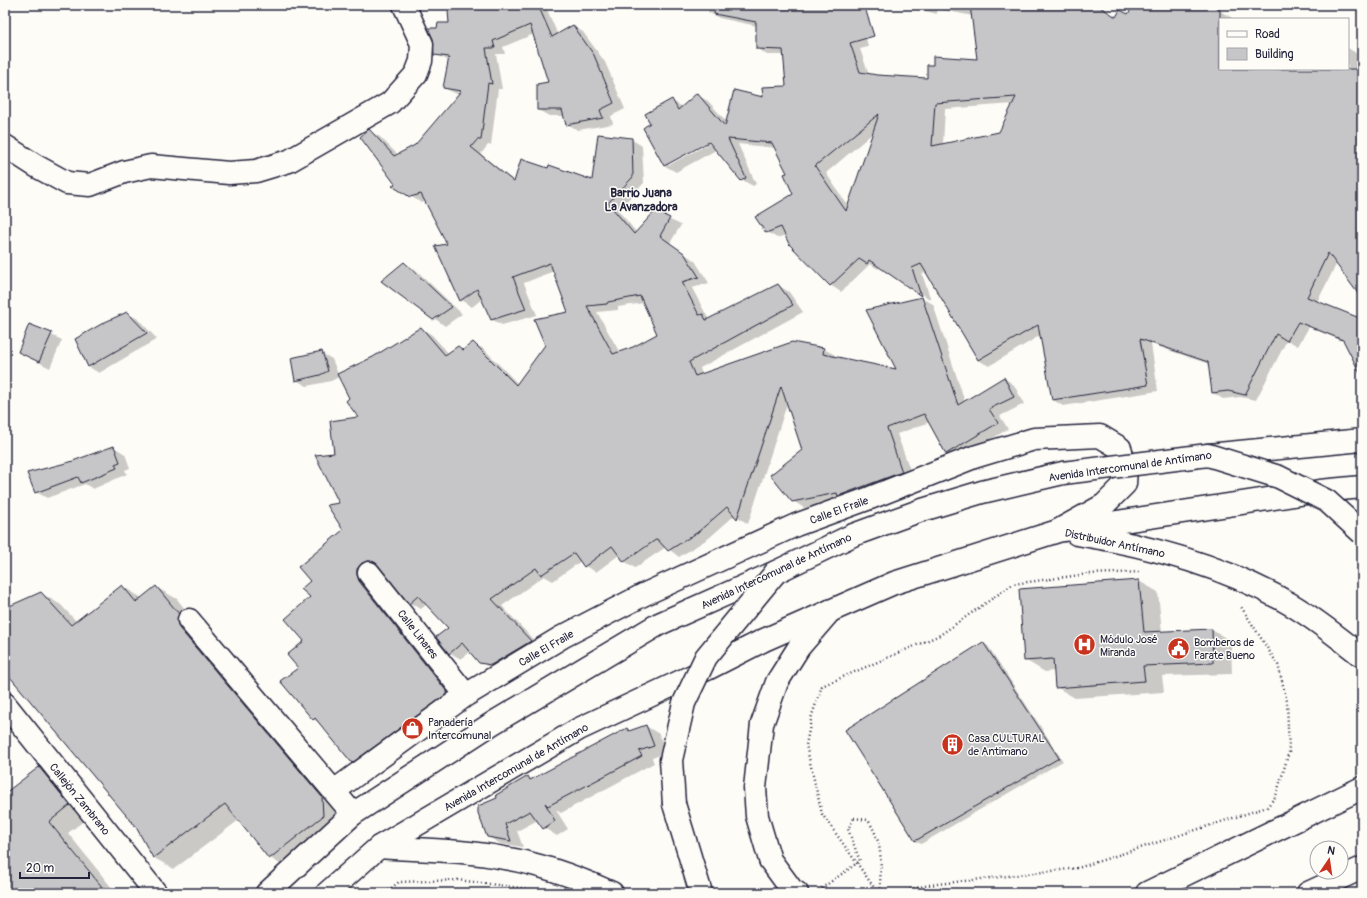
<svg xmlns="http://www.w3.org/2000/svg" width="1367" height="898" font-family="Pangolin,sans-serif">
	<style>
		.shadow { fill: #0003; fill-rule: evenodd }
		.building { fill: #c6c6c8; stroke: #22223b; fill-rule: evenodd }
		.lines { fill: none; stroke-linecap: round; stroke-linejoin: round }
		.minor-casing { stroke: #22223b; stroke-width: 25 }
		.tertiary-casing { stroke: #22223b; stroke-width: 25 }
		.secondary-casing { stroke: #22223b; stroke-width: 25 }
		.motorway-casing { stroke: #22223b; stroke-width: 25 }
		.path { stroke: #22223b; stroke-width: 2.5; stroke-dasharray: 1 3; stroke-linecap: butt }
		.minor { stroke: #fdfcf7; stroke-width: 22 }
		.tertiary { stroke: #fdfcf7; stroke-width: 22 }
		.secondary { stroke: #fdfcf7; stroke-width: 22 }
		.motorway { stroke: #fdfcf7; stroke-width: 22 }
		.secondary-bridge-casing { stroke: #22223b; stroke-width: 25; stroke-linecap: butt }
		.motorway-bridge-casing { stroke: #22223b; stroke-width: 25; stroke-linecap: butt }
		.path-bridge { stroke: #22223b; stroke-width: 2.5; stroke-dasharray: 1 3; stroke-linecap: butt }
		.secondary-bridge { stroke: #fdfcf7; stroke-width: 22 }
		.motorway-bridge { stroke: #fdfcf7; stroke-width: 22 }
		.labels { text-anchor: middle; stroke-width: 3; stroke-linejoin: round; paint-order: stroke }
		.street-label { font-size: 11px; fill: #22223b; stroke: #fdfcf7 }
		.poi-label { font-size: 11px; fill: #22223b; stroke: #fdfcf7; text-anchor: start }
		.neighbourhood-label { font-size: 12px; font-weight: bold; fill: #22223b; stroke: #fdfcf7 }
	</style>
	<rect width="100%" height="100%" fill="#fdfcf7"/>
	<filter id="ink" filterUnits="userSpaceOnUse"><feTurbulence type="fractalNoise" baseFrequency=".025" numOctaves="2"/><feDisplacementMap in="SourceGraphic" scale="8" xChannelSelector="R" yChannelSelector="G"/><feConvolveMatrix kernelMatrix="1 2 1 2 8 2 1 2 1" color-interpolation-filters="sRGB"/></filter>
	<g filter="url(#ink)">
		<path class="shadow" d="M455,5H545L567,56L573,26L583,32L605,62L625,109L611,116L613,124L578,130L567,124L565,116H549L538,110L549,83L534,34L503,47L505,54H496L502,89H498L491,145H488L481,154L515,182H593L631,139L642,146L644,183L618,210L637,233L655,213L681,225L670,243L695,261L709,283L692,288L708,318L709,319L778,285L789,292L803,312L700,368L702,374L824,349L835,355L834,357L898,370L922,298L933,304L965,402L1004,378L1014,385L1024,404L1000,416L1008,429L958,459L947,453L930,422L897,434L913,478L846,499L804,508L793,501L803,451L787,404L748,524L735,515L709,538L679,557L666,547L635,568L624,561L619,555L596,572L585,566L581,561L553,581L544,576L502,606L541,648L491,668L480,662L470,651L461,659L450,653L449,628L427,604L421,609L410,603L379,566L373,569L458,699L363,768L352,762L321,724L313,719L299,668L305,641L311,597V581L344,530L335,453L360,418L339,377L331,381L307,386L296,380L321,353L332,359L338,374L374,358L421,328L432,335L449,354L458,347L464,350L473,343L484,349L518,384L569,313L554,271L524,283L537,315L502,325L491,319L482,299L472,307L461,300L448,244L426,201L422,203L410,196L396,184L369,131L380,137L398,155L416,146L459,95L444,88L449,61L435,54L438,29L451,24L456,10ZM644,303L659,334L620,353L597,312L618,310V307Z
			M598,5H615V8Z
			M710,5H859L868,47L860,49L870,78L928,79L978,60L973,16L937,9V14L902,5H1095L1116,18L1128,15L1135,5H1214L1213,7L1234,19H1220V69H1348V48L1362,57V298L1337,263L1317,302L1362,320V366L1345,342L1309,327L1298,346L1287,340L1256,400L1240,397L1223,399L1213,393L1209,364L1151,344L1158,391L1063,406L1053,400L1041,335L989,366L978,360L927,272L922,274L931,300L880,266L878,269L870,264L841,292L830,285L786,235L777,238L767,232L794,195L788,174L776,148L738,144L756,184L753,186L742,180L716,150L676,172L665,166L645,128L652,124L672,101L683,107L697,95L708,101L727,122L764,99L787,87L785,55H767L757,48V26L719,18L708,12ZM1014,104L1000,133L943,144L945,109ZM873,133L848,206L826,173ZM713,139L714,141L669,165V163Z
			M404,263L415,269L462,314L445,326L383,281Z
			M127,313L138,319L157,339L99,373L89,367L76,340Z
			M30,325L62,340L50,368L30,358Z
			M114,447L125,454L130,468L125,470L127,474L93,489L85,484L47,498L36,492L70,463Z
			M1139,581L1158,592L1162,632L1212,630L1231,641L1232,674L1162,676L1164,692L1075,698L1056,687L1054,671L1045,672L1025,660L1020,589Z
			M122,586L142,598L156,587L177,599L343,810L290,870L270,858L239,820L174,869L154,858L136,826L5,670V609L41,593L61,605L77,622Z
			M983,643L988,646L1063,761L921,844L916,841L846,730Z
			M646,726L659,734L666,753L652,758L654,763L561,813L556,810L568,829L557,836L544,828L538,820L517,831L523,847L501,844L488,837L499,798L528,777L532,780L627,729L631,732Z
			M39,768L58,779L89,817L68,833L116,893H5V794Z"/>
		<path class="building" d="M454,5H538L552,37L573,25L594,55L614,103L600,110L603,118L566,125L562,110H537V84L548,82L530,25L493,41L495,48H486L492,84L488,83L481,140H477L471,147L514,182L521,159L548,168L549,165L592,180L598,134L632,138L633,177L608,203L634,234L655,211L670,218L660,236L684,253L699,277L682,282L699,315L703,314L706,320L778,284L793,305L689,362L695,376L792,342L824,348L823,354L896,369L866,310L922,297L958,405L1004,377L1014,397L989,409L998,423L946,454L924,414L887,428L902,472L838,496L837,493L792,502L770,475L802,450L781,386L737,519L727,507L698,532L668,551L657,539L624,562L612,546L584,567L574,553L541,575L536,568L492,599L531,641L491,665L479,663L462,643L449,654L436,637L448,628L418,596L409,604L378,565L374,562L368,561L362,563L357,569V575L359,581L448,693L352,763L315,718L313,720L280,681L298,668L287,655L304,641L285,619L310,597L301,589L310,581L298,567L343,530L327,505L339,503L315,455L334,453L330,421L358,417L346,401L349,398L337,374L373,357L421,327L445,355L458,346L463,350L473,342L516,385L545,345L534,319L568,312L550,263L513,277L526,309L491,320L477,289L460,301L435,246L447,244L421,194L410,197L392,186L395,184L360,137L369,129L394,156L415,145L461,91L443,88L449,57L434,55L433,39L428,28H437L438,23H449L448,11L455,9ZM640,296L657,334L633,347L613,354L587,306L607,304L608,302Z
			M715,5H864L874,36L850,43L860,72L877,75L927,78V65H933V56L977,59L970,5H1097L1116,17L1120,10L1128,14L1134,5H1212L1220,10V69H1362V299L1328,253L1307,297L1362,319V377L1343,340L1298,322L1287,341L1276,334L1245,395L1228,391L1212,393L1208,362L1140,339L1148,385L1052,400L1038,325L978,360L921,264L912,268L921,296L869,260L867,264L859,259L830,286L789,244L781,227L766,233L755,217L793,194L784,174L787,173L772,143L728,139L746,178L741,181L709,142L664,166L643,128L650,123L645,114L672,99L678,110L697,93L725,126L734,90L763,97L762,87L786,86L783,50L756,49V22L714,14ZM1016,97L999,132L932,146L935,103ZM879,114L846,211L815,166Z
			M404,262L452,307L433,320L381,281Z
			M127,312L147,333L88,367L75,339L105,322Z
			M29,324L52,333L39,362L18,352Z
			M322,351L328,371L320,375L295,381L291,358Z
			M114,446L120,462L115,464L117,468L81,483L78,477L35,493L27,473L70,462Z
			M1139,580L1144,632L1212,629L1213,663L1143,666L1145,681L1055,688L1053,659L1024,661L1019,589Z
			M122,585L136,602L156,586L179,614L177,622L179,628L322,797L323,816L269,859L225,804L153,858L136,827L5,671V608L41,592L71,625Z
			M983,642L1059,758L915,841L845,730Z
			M646,725L654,746L639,751L642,756L548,806L545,803L555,821L543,829L530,811L505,824L511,841L487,837L478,813V806L497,798L496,795L528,776L530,780L627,728L629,731Z
			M39,767L70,805L49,822L107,893H5V793Z"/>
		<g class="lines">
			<defs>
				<path id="minor" d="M5,146L36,166L67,183L90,185L124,172L151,166L229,173L256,171L289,161L390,103L416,74L421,61L422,44L404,5
					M369,573L466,695
					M189,620L353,814
					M5,704L156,893
					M334,791L466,695L562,637L643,595L796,525L870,498L974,457L1034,439L1100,436L1120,448L1126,468L1125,484L1104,505L1059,530"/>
				<path id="tertiary" d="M267,893L353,814L493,723L659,624L776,572
					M327,893L379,847L579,729L707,669L764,640L830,611"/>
				<path id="secondary" d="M1208,455L1362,440
					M1077,534C1151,546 1225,566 1290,604C1316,619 1339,638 1362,656
					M830,611L894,583L1058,531L1320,491L1362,487"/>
				<path id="motorway" d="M674,804L701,893
					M379,847C421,850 464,850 504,858C542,864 577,877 612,893
					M797,893L792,890L770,860L757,816L755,788L762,724L777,682L799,647L830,611
					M1147,893L1362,788
					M1308,893L1362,868"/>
			</defs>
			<use href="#minor" class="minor-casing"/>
			<use href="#tertiary" class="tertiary-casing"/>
			<use href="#secondary" class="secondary-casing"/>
			<use href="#motorway" class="motorway-casing"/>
			<path class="path" d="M854,818L868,820C885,847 880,863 880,893
				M385,893L399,882L458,880L536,890
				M878,893L822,814L806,745L812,715L822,686L940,635L1013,584L1088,574L1141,572
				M894,893L929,885L1078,868L1267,807L1276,796L1289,752L1287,701L1278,665L1240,605"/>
			<use href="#minor" class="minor"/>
			<use href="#tertiary" class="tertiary"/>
			<use href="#secondary" class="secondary"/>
			<use href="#motorway" class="motorway"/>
			<defs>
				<path id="secondary-bridge" d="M776,572L853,535L919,511L982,492L1063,473L1208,455L1279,477L1327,501L1362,533"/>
				<path id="motorway-bridge" d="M674,804L671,760L684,703L706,657L776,572"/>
			</defs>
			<use href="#secondary-bridge" class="secondary-bridge-casing"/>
			<use href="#motorway-bridge" class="motorway-bridge-casing"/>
			<path class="path-bridge" d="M815,893L860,861L848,829L854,818"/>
			<use href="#secondary-bridge" class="secondary-bridge"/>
			<use href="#motorway-bridge" class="motorway-bridge"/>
		</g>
	</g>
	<defs>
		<symbol id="hospital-disc" viewBox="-11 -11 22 22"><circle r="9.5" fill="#c8321e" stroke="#fdfcf7"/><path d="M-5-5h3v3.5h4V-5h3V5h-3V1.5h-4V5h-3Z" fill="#fff"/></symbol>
		<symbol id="civic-disc" viewBox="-11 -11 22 22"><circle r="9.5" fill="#c8321e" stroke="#fdfcf7"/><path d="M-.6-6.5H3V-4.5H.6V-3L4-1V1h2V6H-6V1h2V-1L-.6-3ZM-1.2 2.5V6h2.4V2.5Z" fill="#fff"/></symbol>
		<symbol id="shop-disc" viewBox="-11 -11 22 22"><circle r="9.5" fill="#c8321e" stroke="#fdfcf7"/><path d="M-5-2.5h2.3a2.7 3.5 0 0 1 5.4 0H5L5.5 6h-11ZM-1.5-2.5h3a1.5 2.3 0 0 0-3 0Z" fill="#fff"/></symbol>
		<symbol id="building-disc" viewBox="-11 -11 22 22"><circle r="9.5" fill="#c8321e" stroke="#fdfcf7"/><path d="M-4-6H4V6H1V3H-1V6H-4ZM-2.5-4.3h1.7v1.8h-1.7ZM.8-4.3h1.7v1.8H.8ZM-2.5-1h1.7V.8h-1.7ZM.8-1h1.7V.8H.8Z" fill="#fff"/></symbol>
	</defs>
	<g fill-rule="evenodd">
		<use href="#hospital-disc" x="1072" y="632" width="25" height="25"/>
		<use href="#civic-disc" x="1166" y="636" width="25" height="25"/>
		<use href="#shop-disc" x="400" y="716" width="25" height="25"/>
		<use href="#building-disc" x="940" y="732" width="25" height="25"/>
	</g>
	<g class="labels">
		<g class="street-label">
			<text transform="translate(1130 466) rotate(-8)" y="4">Avenida Intercomunal de Antímano</text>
			<text transform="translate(839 510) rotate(-20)" y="4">Calle El Fraile</text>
			<text transform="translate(1115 543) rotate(12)" y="4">Distribuidor Antímano</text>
			<text transform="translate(776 571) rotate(-25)" y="4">Avenida Intercomunal de Antímano</text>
			<text transform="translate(418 634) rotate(52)" y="4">Calle Linares</text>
			<text transform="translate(546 648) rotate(-30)" y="4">Calle El Fraile</text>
			<text transform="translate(516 767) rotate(-30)" y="4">Avenida Intercomunal de Antímano</text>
			<text transform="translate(80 799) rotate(51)" y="4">Callejón Zambrano</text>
		</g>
		<g class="poi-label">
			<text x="1100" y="643">Módulo José<tspan x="1100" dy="13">Miranda</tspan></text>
			<text x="1194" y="646">Bomberos de<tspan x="1194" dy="13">Parate Bueno</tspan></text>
			<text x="428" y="726">Panadería<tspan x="428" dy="13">Intercomunal</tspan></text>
			<text x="968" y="742">Casa CULTURAL<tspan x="968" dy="13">de Antimano</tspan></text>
		</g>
		<g class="neighbourhood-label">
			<text x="641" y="197">Barrio Juana<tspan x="641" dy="14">La Avanzadora</tspan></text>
		</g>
	</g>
	<rect width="1367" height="898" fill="none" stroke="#fdfcf7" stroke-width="20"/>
	<rect x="10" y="10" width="1347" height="878" fill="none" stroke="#22223b" stroke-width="1.5" filter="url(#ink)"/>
	<rect x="1219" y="18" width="130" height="52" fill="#fdfcf7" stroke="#a5a5ac"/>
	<rect x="1227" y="31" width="20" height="6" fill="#fdfcf7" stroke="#a5a5ac"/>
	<text x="1255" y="38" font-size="12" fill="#22223b">Road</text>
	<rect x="1227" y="48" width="20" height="12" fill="#c6c6c8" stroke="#a5a5ac"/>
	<text x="1255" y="58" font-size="12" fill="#22223b">Building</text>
	<g transform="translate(1329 860) rotate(13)"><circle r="19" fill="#fdfcf7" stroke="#a5a5ac"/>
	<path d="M0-3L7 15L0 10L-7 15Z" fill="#c8321e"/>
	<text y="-6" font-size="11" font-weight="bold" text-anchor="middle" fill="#22223b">N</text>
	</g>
	<path d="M20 872v6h69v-6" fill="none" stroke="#22223b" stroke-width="2"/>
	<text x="26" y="872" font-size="12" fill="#22223b" stroke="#fdfcf7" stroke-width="3" paint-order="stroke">20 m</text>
</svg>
